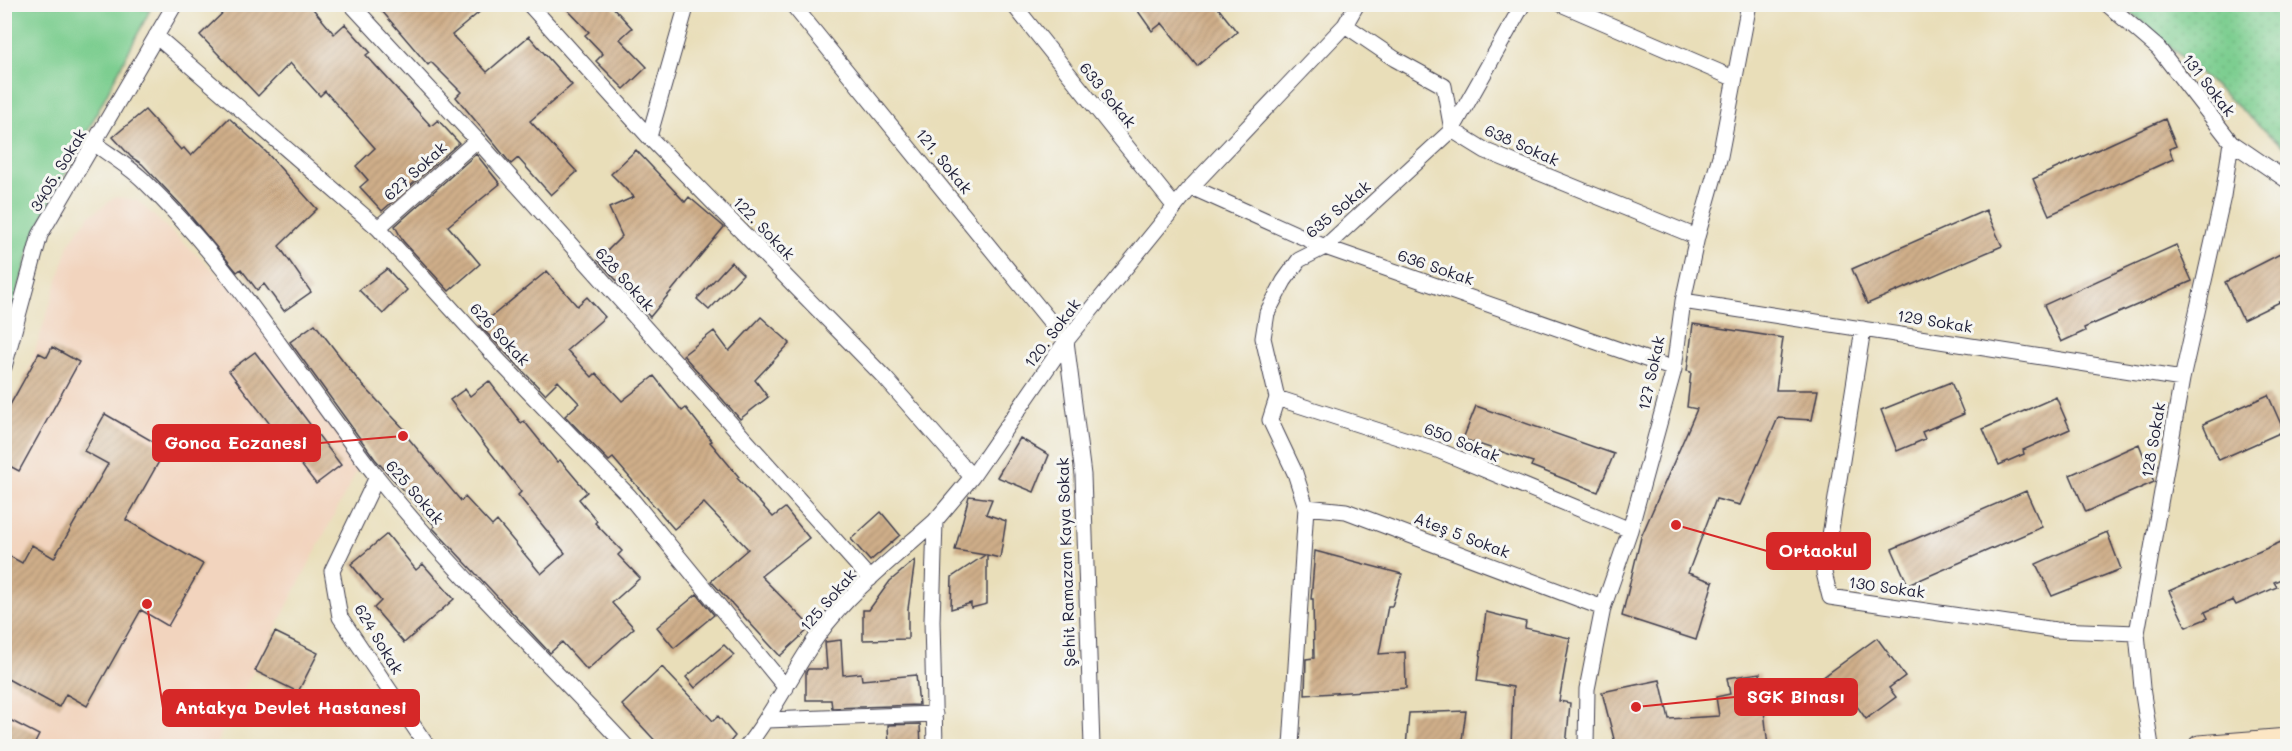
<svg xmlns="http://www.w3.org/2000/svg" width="2292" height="751" font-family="Mali,sans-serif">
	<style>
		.built { fill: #f2d4be }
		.park { fill: url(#park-dots); stroke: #507866; stroke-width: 1.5 }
		.garden { fill: #7dce90; stroke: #507866; stroke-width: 1.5 }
		.building { fill: url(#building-hatch) }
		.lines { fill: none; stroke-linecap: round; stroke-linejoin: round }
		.street-casing { stroke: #403e4e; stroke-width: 17 }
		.secondary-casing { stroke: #403e4e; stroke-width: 23 }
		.street { stroke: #fff; stroke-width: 15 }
		.secondary { stroke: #fce6c4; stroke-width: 21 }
		.labels { text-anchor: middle; stroke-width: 6; stroke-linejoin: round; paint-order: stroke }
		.street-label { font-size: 16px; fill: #22223b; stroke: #f6f6f2 }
		.leader { fill: none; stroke: #d62828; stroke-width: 2 }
		.callout-dot { fill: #d62828; stroke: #f6f6f2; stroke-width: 2 }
		.callout { fill: #d62828; stroke: #d62828; stroke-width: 2 }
		.callout-label { font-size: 18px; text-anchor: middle; font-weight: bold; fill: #fff }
	</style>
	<defs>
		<pattern id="park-dots" width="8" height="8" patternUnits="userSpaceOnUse" patternTransform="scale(1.5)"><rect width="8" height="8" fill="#7dce90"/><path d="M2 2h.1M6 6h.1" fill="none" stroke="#6cb17d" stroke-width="1.8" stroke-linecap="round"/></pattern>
		<pattern id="building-hatch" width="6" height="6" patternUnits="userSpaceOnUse" patternTransform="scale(1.5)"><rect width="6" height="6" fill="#cfae89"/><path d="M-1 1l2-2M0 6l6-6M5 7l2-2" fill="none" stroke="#b19577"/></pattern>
	</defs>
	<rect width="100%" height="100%" fill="#f6f6f2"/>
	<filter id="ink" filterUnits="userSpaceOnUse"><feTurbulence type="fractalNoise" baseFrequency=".0167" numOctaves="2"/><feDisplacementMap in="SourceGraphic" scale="12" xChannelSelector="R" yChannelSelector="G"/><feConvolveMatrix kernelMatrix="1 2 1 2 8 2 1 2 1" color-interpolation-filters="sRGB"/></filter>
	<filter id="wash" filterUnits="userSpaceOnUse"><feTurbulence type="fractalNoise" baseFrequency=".008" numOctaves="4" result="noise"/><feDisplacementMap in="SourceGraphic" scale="24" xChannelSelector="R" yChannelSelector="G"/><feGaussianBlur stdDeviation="1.35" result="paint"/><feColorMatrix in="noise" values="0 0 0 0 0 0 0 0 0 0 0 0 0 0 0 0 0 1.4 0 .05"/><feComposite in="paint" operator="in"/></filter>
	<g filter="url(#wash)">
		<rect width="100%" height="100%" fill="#e9deb9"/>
		<path class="built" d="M116,197L137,200L263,316L362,461L215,746H5V422L31,363L70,242L89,216Z"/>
		<path class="park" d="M2123,5H2287V150Z"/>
		<path class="garden" d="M121,4L150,10L34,235L11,315L5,312V5Z"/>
		<g id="blocks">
			<path class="building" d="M232,4H309L334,34L345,24L370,52L366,55L431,126L438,120L459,143L382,211L360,187L368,180L356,166L375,148L325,91L320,96L290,63L258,96L200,35Z
				M376,4H489L452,35L487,72L529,36L572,85L530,121L577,172L551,195L518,158L511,164L456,97L461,92L431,62L428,65Z
				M562,4H610L632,28L620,39L647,67L624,89L596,61L603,54L585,35L589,32Z
				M1133,4H1215L1237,32L1197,66L1162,23L1152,31Z
				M145,110L181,150L184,148L191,156L229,118L266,152L317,209L279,246L311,292L284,311L264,284L257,290L241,269L237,272L182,206L142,164L131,157L113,137Z
				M2165,119L2176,146L2169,149L2173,159L2049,215L2033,179Z
				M636,150L685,202L689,197L724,227L650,317L598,260L622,236L609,208L634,197L611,174Z
				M476,154L500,184L448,226L480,264L449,291L403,241L395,226Z
				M1986,210L2002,246L1867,304L1852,269Z
				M2176,245L2192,281L2084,328L2085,331L2061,342L2044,305Z
				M2288,250V298L2243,320L2225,282Z
				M731,262L743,274L709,310L697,299Z
				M387,269L407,290L383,314L359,290Z
				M547,271L577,306L587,297L605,317L567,350L592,377L596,373L622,401L654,376L682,411L686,408L712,441L710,442L739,477L737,478L773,517L785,508L809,538L761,576L811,627L780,656L711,581L748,549L704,503L674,529L613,458L609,461L565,416L579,403L558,381L545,394L480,326Z
				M761,317L790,343L755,380L768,397L740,419L683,355L714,331L729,351Z
				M315,324L358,380L406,431L404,433L461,501L465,497L492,526L497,521L541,574L565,553L518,495L521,492L450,400L465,389L470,396L489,381L521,423L524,421L557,462L560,460L587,492L579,499L597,521L595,523L622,551L618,555L640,578L612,603L634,628L587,670L562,642L550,653L433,528L435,526L375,459L290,342Z
				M1693,324L1783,338L1776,390H1818L1812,420L1778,418L1740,505L1716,499L1688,573L1713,582L1696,640L1622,616L1641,537L1697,409L1687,407L1691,372L1687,371Z
				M52,347L79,362L19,471L4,463V416L39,353L47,357Z
				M255,352L341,465L316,484L229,371Z
				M1951,382L1964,414L1922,432L1925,439L1897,451L1881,410Z
				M2268,395L2284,431L2219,460L2203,424Z
				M2056,397L2070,429L2023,450L2024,454L1999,465L1983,429Z
				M1476,406L1614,454L1598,492L1531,466L1533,462L1463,439Z
				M105,414L166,449L126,520L203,564L168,626L141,610L87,706L66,694L59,707L4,677V553L22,563L32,545L54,558L108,464L84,451Z
				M1020,438L1049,455L1034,492L997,477Z
				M2139,444L2154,482L2086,512L2070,475Z
				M2026,491L2042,527L1908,585L1892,549Z
				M969,496L992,499L986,514L1006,521L1000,558L987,555V604L971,608V603L951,609L952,577L985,555L955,550Z
				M881,512L900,535L870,561L851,539Z
				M2107,532L2121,569L2052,596L2036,564Z
				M387,534L416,570L423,564L454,599L404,643L374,608L381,601L351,564Z
				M2288,539V576L2274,582L2277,587L2236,605L2233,600L2205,612L2208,618L2186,627L2169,591Z
				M1315,551L1402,574L1392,606H1388L1379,654L1405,652L1406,688L1305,695L1306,659L1314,658L1313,599H1311Z
				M915,560L908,609V639L863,640V610H869L890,581Z
				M697,594L714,615L674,648L657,627Z
				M1486,612L1526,622L1525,628L1570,638L1559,701L1570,703L1566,747H1511L1513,687L1477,681Z
				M275,632L318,653L298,692L255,671Z
				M1877,638L1905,676L1889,688L1896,697L1866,719L1854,702L1845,708L1822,678Z
				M841,640L843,675L861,673L862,680L916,675L919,705L832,708L831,700H806V672L808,669H827L825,642Z
				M724,645L734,655L695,688L686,677Z
				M662,667L713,721L718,716L735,736L726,747H661L622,705Z
				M1760,673L1768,747H1616L1602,692L1660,680L1669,719L1719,716L1716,697L1730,694L1727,678Z
				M1466,711L1461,747H1406L1409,713Z
				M4,717L39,735L33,747H4Z
				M920,724L921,747H889L888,725Z"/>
		</g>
	</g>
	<g filter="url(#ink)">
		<use href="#blocks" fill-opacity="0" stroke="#403e4e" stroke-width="1.5"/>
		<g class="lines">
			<defs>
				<path id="street" d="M351,4L477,140L870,579
					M529,4L649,137L886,379L972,477
					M792,4L1066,341L1083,475L1092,746
					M1013,4L1175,207
					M1561,4L1733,78
					M2107,4L2158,48L2231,142L2288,181
					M1345,25L1395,59L1444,86L1452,130L1486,151L1697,237
					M156,36L378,228L501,363L629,496L786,688
					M649,137L687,4
					M95,144C110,155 128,166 142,179C234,267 299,378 377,477C453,572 543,657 626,746
					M1191,187L1325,247L1674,369
					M378,228L477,140
					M1683,301L2182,379
					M1863,329L1824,573L1830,597L2056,630L2137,633
					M4,367L40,235L175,4
					M1277,398L1435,449L1630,530
					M377,477L332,571L340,617L427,746
					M1306,507L1346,511L1603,608
					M767,720L935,714
					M747,746C775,711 793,670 819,634C849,592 896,556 935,521
					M935,746L932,621L935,521L972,477L1066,341L1191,187L1345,25L1357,4
					M1291,746L1306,507L1295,473L1270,420L1277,398L1263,338L1267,313L1284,281L1299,260L1325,247L1452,130L1523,4
					M1586,746L1587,689L1603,608L1630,530L1674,369L1683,301L1697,237L1720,156L1749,4
					M2151,746L2142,688L2137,633L2182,379L2223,196L2231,142"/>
				<path id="secondary" d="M2199,746L2288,739"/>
			</defs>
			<use href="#street" class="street-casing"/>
			<use href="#secondary" class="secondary-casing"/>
			<use href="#street" class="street"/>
			<use href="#secondary" class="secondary"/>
		</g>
	</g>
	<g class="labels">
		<g class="street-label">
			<text transform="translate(2209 85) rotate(52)" y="6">131 Sokak</text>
			<text transform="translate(1108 95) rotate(51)" y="6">633 Sokak</text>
			<text transform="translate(1522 145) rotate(24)" y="6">638 Sokak</text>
			<text transform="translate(944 161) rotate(51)" y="6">121. Sokak</text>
			<text transform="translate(58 170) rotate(-59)" y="6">3405. Sokak</text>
			<text transform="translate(415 171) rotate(-42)" y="6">627 Sokak</text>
			<text transform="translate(1338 209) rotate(-40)" y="6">635 Sokak</text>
			<text transform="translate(764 228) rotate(46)" y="6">122. Sokak</text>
			<text transform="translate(1436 267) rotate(19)" y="6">636 Sokak</text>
			<text transform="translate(625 279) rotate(48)" y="6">628 Sokak</text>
			<text transform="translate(1935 321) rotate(9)" y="6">129 Sokak</text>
			<text transform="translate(1052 333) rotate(-53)" y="6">120. Sokak</text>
			<text transform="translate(500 334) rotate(47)" y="6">626 Sokak</text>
			<text transform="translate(1651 373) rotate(-78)" y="6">127 Sokak</text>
			<text transform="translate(2153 440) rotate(-80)" y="6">128 Sokak</text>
			<text transform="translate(1462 442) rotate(22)" y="6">650 Sokak</text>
			<text transform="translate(415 492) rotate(49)" y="6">625 Sokak</text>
			<text transform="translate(1462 535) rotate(21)" y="6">Ateş 5 Sokak</text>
			<text transform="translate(1066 562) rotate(-92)" y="6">Şehit Ramazan Kaya Sokak</text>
			<text transform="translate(1887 587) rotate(8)" y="6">130 Sokak</text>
			<text transform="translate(828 600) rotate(-49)" y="6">125 Sokak</text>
			<text transform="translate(379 639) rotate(59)" y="6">624 Sokak</text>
		</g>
	</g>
	<path class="leader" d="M403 436L320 443M1676 525L1767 551M1636 707L1735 697M147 604L163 708"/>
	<g class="callout-dot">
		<circle cx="403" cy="436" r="6"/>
		<circle cx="1676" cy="525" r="6"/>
		<circle cx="1636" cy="707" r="6"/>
		<circle cx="147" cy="604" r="6"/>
	</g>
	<g class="callout">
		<rect x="153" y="425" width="167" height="36" rx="6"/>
		<rect x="1767" y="533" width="103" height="36" rx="6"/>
		<rect x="1735" y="679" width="122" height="36" rx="6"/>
		<rect x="163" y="690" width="256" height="36" rx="6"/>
	</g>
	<g class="callout-label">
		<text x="236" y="449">Gonca Eczanesi</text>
		<text x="1818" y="557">Ortaokul</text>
		<text x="1796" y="703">SGK Binası</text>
		<text x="291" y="714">Antakya Devlet Hastanesi</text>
	</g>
	<rect width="2292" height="751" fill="none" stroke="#f6f6f2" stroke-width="24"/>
</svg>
